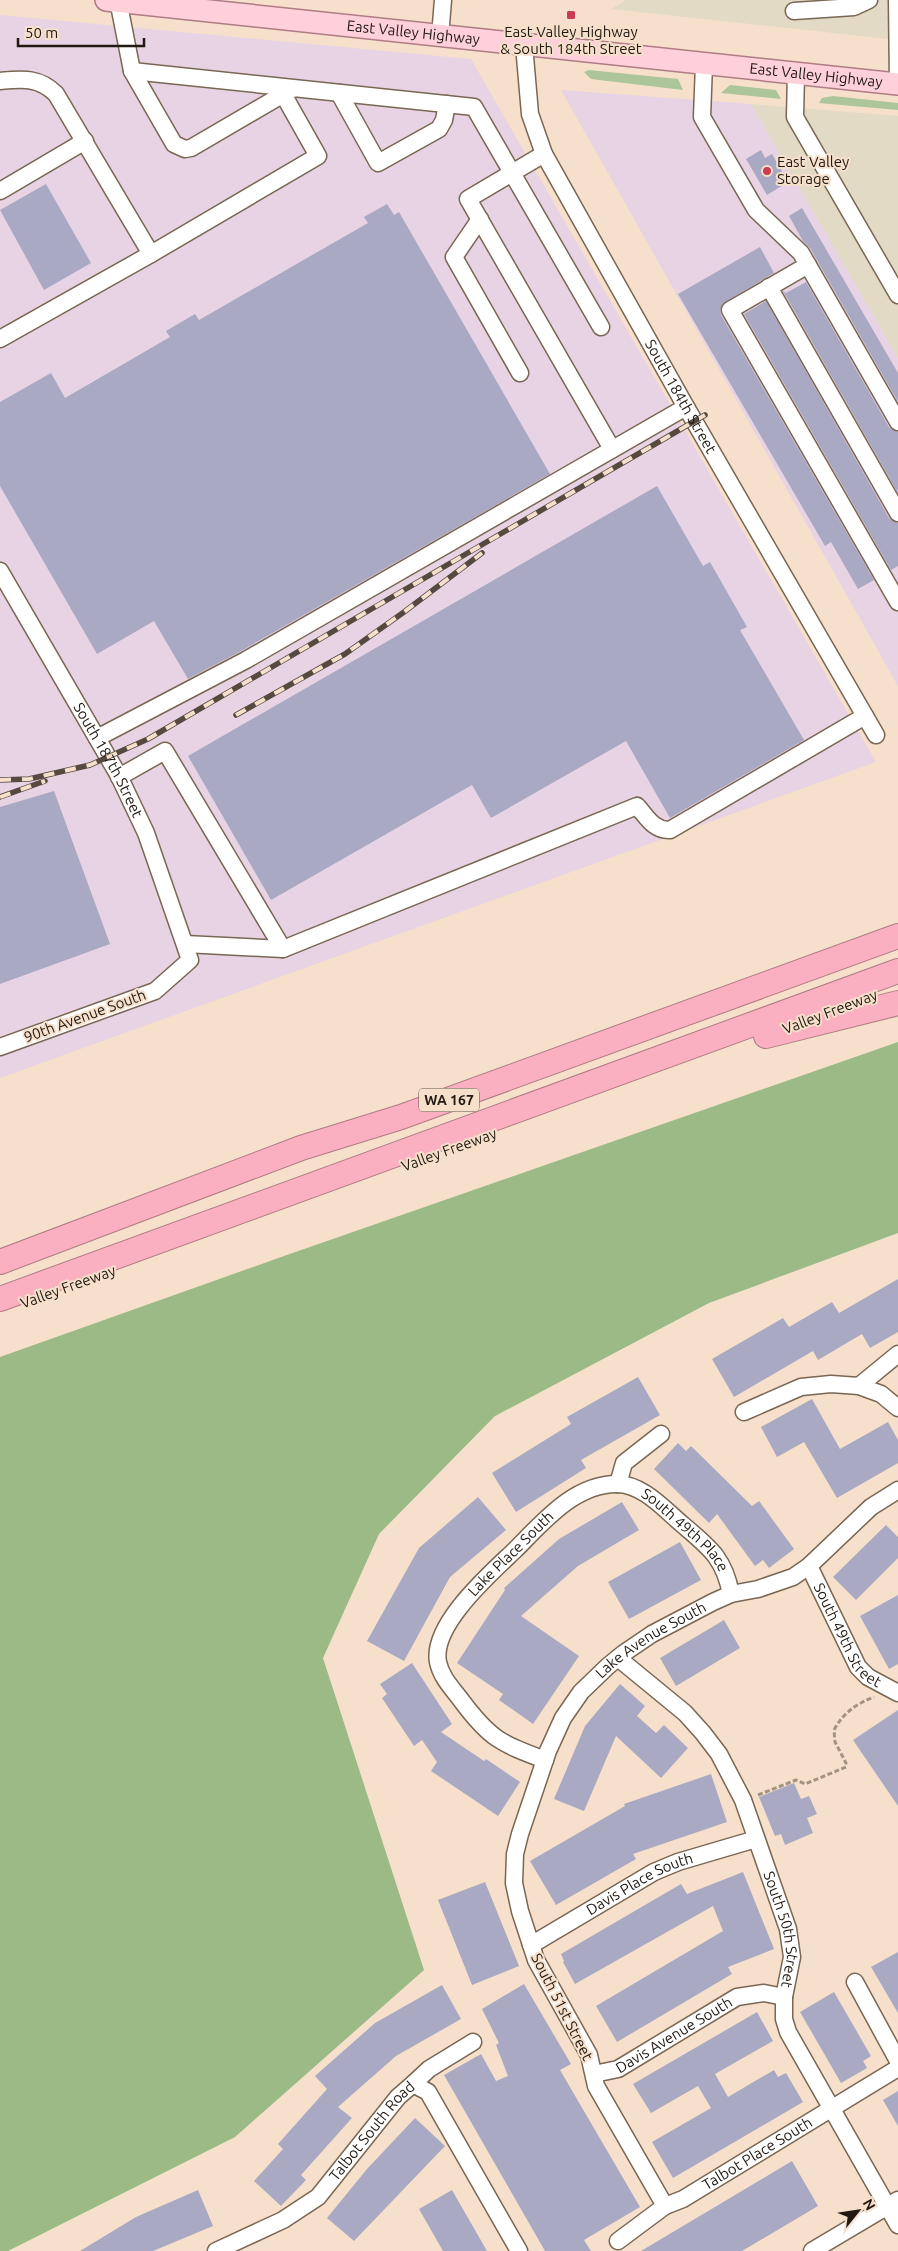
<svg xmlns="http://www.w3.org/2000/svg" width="898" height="2251" font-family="Ubuntu,sans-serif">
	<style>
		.commercial { fill: #e2dac4 }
		.industrial { fill: #e7d3e3 }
		.green { fill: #acc59a }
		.forest { fill: #9cba86 }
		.building { fill: #a9a9c3 }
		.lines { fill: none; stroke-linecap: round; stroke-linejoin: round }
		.minor-casing { stroke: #796653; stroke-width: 19 }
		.major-casing { stroke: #af7b84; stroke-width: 24 }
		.highway-casing { stroke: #af7b84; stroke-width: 26 }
		.path { stroke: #a39383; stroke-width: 3; stroke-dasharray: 5 2.5; stroke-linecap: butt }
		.minor { stroke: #fff; stroke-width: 16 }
		.major { stroke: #fdd0da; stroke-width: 21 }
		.highway { stroke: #fbb0c1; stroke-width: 24 }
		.rail-casing { stroke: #564a40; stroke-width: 5.5 }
		.rail { stroke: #f6e0cb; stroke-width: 4; stroke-dasharray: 11; stroke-linecap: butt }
		.poi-dot { fill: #cc3b52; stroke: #f6e0cb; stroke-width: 2 }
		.labels { text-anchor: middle; stroke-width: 4; stroke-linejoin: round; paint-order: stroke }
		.shield { fill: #f6e0cb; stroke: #61554a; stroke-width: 1 }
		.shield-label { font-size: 14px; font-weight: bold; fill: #211912 }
		.poi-label { font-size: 15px; fill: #211912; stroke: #f6e0cb }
		.street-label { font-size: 15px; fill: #211912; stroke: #f6e0cb }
	</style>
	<rect width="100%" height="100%" fill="#f6e0cb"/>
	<path class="commercial" d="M626,0H898V40L611,9Z
		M751,104L898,116V358Z"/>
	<path class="industrial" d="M0,15L471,59L876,762L0,1078Z
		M561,90L751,104L898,358V686Z"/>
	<path class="green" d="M589,70L678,79L683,90L591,79L584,72Z
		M730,85L776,90L781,99L721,93Z
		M833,96L898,103V110L819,103L822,98Z"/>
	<path class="forest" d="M898,1042V1233L709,1303L495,1416L379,1534L323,1658L424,1970L235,2137L8,2251H0V1357L284,1256Z"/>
	<path class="building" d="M761,150L765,158L772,154L788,182L767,195L746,159Z
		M46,184L91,263L44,290L0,210Z
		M387,204L394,215L399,212L550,474L241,651L188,679L154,621L97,654L0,486V402L51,373L65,398L170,337L166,331L195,314L199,320L368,223L364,217Z
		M802,208L898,373V402L810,248L803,241L789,216Z
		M760,247L774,273L725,302L720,310L721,315L874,580L858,589L831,542L825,546L678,294Z
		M806,282L889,427L898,432V493L783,291L786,293Z
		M766,301L889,518L898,523V566L891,570L744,314Z
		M657,486L703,566L710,562L747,627L740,630L804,740L670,818L626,741L491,818L472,785L271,900L188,756Z
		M54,791L110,944L0,984V807Z
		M898,1279V1332L870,1348L862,1334L818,1360L813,1351L734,1397L712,1359L783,1318L789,1327L832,1302L839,1313Z
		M638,1377L660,1415L581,1460L586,1468L516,1512L492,1473L571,1424L567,1417Z
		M812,1399L840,1449L888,1422L898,1440V1463L837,1498L804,1442L777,1457L761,1427Z
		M678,1443L686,1451L691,1446L752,1506L759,1501L794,1549L769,1568L763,1560L755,1566L717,1514L709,1523L654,1469Z
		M478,1497L506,1530L450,1577L404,1661L367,1641L419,1548Z
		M622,1502L639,1530L578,1566L521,1616L579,1656L533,1724L499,1700L503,1694L457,1663L505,1590L504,1588L559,1539Z
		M886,1525L898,1537V1558L856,1600L833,1577Z
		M680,1542L701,1580L629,1619L608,1582Z
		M898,1595V1664L889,1669L860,1616Z
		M724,1620L740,1648L676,1686L660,1658Z
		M412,1663L452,1724L441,1732L484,1761L486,1759L520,1782L498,1816L431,1771L437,1762L422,1740L414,1746L382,1698L387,1694L380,1684Z
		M620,1684L645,1706L637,1716L656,1733L664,1725L688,1748L661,1778L616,1736L584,1811L554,1799L585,1726Z
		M898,1710V1806L853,1740Z
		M711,1774L727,1822L633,1854L636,1859L556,1905L530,1861L625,1806L624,1804Z
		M794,1783L801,1799L809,1796L817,1814L807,1818L813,1833L785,1845L781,1834L775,1836L759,1797Z
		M743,1872L774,1949L728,1967L732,1974L617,2042L596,2006L723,1931L713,1906L575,1984L563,1962L564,1961L561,1954L681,1884L687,1894Z
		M485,1882L519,1966L472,1985L438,1900Z
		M898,1952V2013L871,1967Z
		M524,1984L571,2064L560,2070L640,2207L584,2240L591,2251H545L444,2075L481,2054L496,2081L508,2076L496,2045L499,2043L482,2009Z
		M442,1985L461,2019L396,2056L338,2107L352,2118L301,2175L306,2180L281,2206L254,2181L283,2149L278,2144L327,2089L315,2076L375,2023Z
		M834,1992L871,2056L863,2061L867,2068L841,2083L800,2012Z
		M757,2012L773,2041L715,2074L728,2097L774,2070L778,2077L786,2073L803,2102L673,2178L652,2142L711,2108L698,2086L651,2113L633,2084Z
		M898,2091V2126L883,2100Z
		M415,2118L445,2146L354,2241L327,2218L367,2169Z
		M792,2161L818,2206L742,2251H641Z
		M198,2190L213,2226L153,2251H80L136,2217Z
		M452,2190L487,2251H443L419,2209Z"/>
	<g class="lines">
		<defs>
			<g id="minor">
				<path d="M118,0L132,71L174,144L185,149L191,148L292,89"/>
				<path d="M897,0L898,84"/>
				<path d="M794,11L854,7L869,0"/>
				<path d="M440,36L443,0"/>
				<path id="s1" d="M524,45L530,114L544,154L686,407L876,735"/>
				<path d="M704,64L702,117L756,210L801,253L898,422"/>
				<path d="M132,71L474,107L601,327"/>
				<path d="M796,74L795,117L898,295"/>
				<path d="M0,81C23,79 39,77 56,94L151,254"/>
				<path d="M339,93L378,163L439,129L444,120L447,104"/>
				<path d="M544,154L468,199L612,449"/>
				<path d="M0,191L85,141"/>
				<path d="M480,219L454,257L520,373"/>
				<path d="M808,265L730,310L898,602"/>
				<path d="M769,287L898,513"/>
				<path d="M0,339L151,254L318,156L283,94"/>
				<path id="s2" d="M0,571L119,776L146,833L190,960L155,991L0,1047"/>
				<path d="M97,738L246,660L686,407"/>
				<path d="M119,777L165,751L283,949L637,806C647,817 654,831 670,830L865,716"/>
				<path d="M185,944L283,949"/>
				<path d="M859,1386L898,1354"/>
				<path d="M744,1412L801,1387L831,1384L859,1386L881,1394L898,1408"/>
				<path d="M618,1484L624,1463L661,1434"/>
				<path id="s3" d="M809,1566L858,1667L868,1677L898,1693"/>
				<path id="s4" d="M618,1658L685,1713L703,1733L719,1754L743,1800L788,1929L792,1957L784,1997V2019L788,2032L898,2225"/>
				<path id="s5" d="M545,1760C500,1743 490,1739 461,1700C452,1688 441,1677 438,1662C431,1625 491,1573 515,1550C543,1522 574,1484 617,1484C643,1484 665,1510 683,1525C710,1548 724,1558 731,1594"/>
				<path id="s6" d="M531,1945L654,1872L678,1862L756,1839"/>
				<path d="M855,1982L898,2061"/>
				<path id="s7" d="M594,2074L618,2069L737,1997L764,1993L784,1997"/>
				<path d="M413,2084L429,2069L473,2042"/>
				<path id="s8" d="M665,2206L596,2086L589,2055L536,1960L520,1911L514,1883L515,1854L520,1834L548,1751L563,1718L581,1692L608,1666L624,1653L652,1634L713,1602L731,1594L758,1589L793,1577L809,1566L871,1507L898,1490"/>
				<path id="s9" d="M618,2241L665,2206L683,2199L898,2068"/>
				<path id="s10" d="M216,2251L283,2220L318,2197L398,2097L413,2084L428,2092L519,2251"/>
				<path d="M812,2251L898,2200"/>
			</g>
			<g id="major">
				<path id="s11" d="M106,0L898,84"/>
			</g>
			<path id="highway" d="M766,1036L898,1003
				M0,1262L301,1148L401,1117L898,936
				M0,1299L898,971"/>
		</defs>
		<use href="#minor" class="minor-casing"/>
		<use href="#major" class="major-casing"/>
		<use href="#highway" class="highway-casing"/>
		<path class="path" d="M758,1795L796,1780L805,1784L846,1767V1763L835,1742L834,1730C843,1713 856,1704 874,1697"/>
		<use href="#minor" class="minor"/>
		<use href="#major" class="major"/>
		<use href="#highway" class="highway"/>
		<defs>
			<path id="rail" d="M236,715L345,654L404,612L482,553
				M0,780L29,779L90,765L148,739L705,415
				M0,797L45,781"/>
		</defs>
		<use href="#rail" class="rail-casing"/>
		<use href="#rail" class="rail"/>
	</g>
	<g class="poi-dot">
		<rect x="566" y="10" width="10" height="10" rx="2.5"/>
		<circle cx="767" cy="171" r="5"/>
	</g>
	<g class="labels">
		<rect class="shield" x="419" y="1088.5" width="60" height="23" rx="4"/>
		<g class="shield-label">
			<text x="449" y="1105">WA 167</text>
		</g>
		<g class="poi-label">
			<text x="571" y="37">East Valley Highway<tspan x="571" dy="17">&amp; South 184th Street</tspan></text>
			<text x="777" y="167" text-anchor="start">East Valley<tspan x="777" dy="17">Storage</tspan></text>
		</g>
		<g class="street-label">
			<text dy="5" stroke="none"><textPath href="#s11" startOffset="309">East Valley Highway</textPath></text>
			<text dy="5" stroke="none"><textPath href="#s11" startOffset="714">East Valley Highway</textPath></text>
			<text dy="5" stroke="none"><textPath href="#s1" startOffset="390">South 184th Street</textPath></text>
			<text dy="5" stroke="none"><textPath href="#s2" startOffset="218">South 187th Street</textPath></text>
			<text transform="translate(830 1012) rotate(-21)" y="5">Valley Freeway</text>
			<text transform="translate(85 1016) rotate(-20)" y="5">90th Avenue South</text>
			<text transform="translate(449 1150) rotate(-20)" y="5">Valley Freeway</text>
			<text transform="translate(68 1287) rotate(-20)" y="5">Valley Freeway</text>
			<text dy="5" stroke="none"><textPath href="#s5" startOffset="500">South 49th Place</textPath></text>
			<text dy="5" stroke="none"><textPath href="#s5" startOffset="285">Lake Place South</textPath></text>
			<text dy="5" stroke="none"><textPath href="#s3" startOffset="80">South 49th Street</textPath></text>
			<text dy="5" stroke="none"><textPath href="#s8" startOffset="652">Lake Avenue South</textPath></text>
			<text dy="5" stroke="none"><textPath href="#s6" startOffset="125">Davis Place South</textPath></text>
			<text dy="5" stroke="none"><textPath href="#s4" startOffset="328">South 50th Street</textPath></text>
			<text transform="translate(562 2007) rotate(63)" y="5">South 51st Street</text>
			<text dy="5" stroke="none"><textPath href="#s7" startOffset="90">Davis Avenue South</textPath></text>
			<text dy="5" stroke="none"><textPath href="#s10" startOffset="201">Talbot South Road</textPath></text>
			<text dy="5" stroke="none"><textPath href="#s9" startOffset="165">Talbot Place South</textPath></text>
		</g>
	</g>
	<g transform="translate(858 2211) rotate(60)" stroke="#f6e0cb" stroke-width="4" paint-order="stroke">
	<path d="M0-4L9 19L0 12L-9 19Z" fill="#211912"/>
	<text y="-8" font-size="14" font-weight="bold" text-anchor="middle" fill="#211912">N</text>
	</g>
	<path d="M18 38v8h126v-8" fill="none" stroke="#211912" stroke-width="2.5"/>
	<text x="25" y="38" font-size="15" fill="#211912" stroke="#f6e0cb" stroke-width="4" paint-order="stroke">50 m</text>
</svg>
